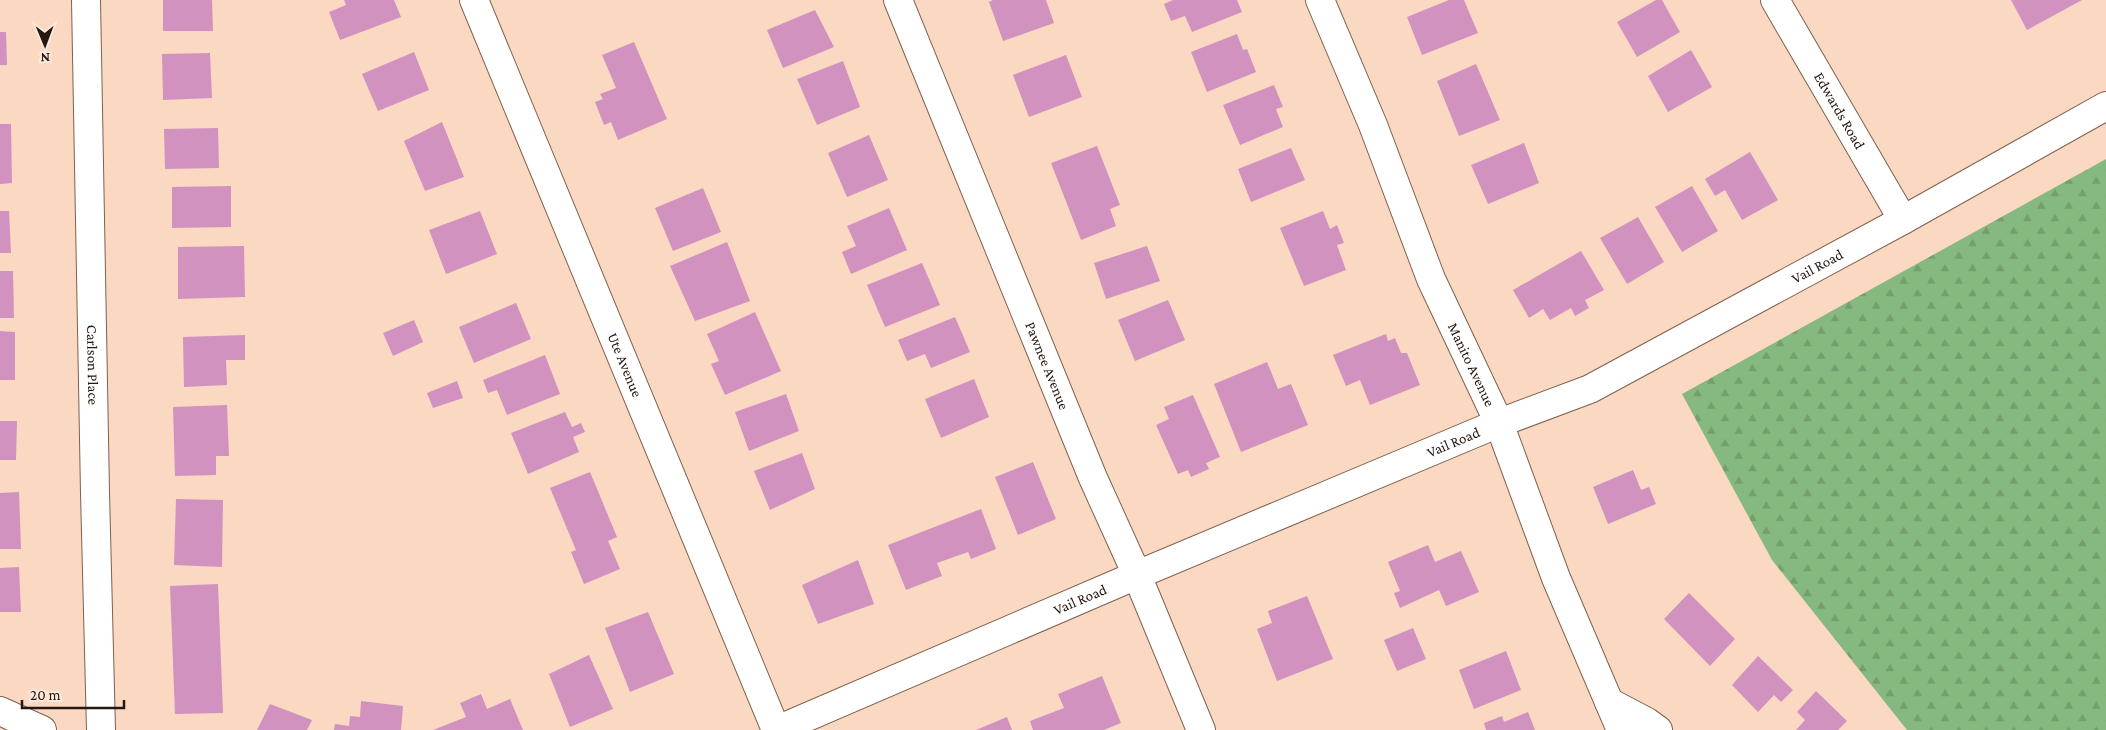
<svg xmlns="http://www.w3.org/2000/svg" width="2106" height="730" font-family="'Crimson Pro',serif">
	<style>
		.forest { fill: url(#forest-firs) }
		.building { fill: #d192c0 }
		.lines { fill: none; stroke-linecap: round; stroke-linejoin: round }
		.minor-casing { stroke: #7e614d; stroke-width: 30 }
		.minor { stroke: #fff; stroke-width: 28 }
		.labels { text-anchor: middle; stroke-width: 4; stroke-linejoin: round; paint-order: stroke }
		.street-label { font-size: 15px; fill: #241810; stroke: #fee8db }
	</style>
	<defs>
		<pattern id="forest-firs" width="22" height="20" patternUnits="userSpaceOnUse" patternTransform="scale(1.25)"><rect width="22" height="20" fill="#86b980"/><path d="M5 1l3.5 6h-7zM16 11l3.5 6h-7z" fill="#749e6e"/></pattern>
	</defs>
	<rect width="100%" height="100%" fill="#fbd8c2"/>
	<path class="forest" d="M2106,159V730H1907L1772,560L1682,394Z"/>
	<path class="building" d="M163,0H212L213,31H163Z
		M344,0H394L401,17L340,40L329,12L346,5Z
		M993,0H1046L1054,23L1003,41L989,2Z
		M1173,0H1237L1242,12L1192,32L1185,16L1171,21L1164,4Z
		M1449,0H1464L1478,33L1422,55L1407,17Z
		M1656,0H1662L1680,32L1637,57L1617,22Z
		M2011,0H2082L2027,30Z
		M815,10L834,47L783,68L767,30Z
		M0,32H6L7,65H0Z
		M1237,34L1243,50L1247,49L1256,72L1207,92L1191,52Z
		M634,42L667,119L618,140L611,122L604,125L595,102L603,99L600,94L616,88L602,55Z
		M1691,50L1712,87L1668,112L1648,76Z
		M414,52L429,90L378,111L362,74Z
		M210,53L212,98L163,100L162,54Z
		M1066,55L1082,97L1029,117L1013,75Z
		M843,61L860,107L817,125L797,79Z
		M1476,64L1500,120L1459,136L1437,81Z
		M1274,85L1283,107L1276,109L1283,127L1240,145L1223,105Z
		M442,122L464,177L425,191L404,141Z
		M0,124H11L12,183L0,184Z
		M218,128L219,168L165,169L164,129Z
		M869,135L888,180L847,197L828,153Z
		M1524,143L1539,183L1488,204L1471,165Z
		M1097,146L1120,205L1110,209L1116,226L1081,240L1051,163Z
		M1291,148L1305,180L1251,202L1238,169Z
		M1750,152L1778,200L1742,220L1725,190L1715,196L1705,179Z
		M231,186V227L172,228V187Z
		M1692,186L1718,231L1682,252L1655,207Z
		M703,188L721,232L673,251L655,208Z
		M889,208L907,250L851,274L842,252L856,246L847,226Z
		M0,211H9L11,253H0Z
		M480,211L497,254L446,274L429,230Z
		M1323,211L1330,229L1337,225L1344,243L1337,245L1346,270L1304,286L1280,228Z
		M1638,217L1664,262L1627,284L1600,238Z
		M727,242L750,301L695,321L670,266Z
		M244,246L245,297L178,299V247Z
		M1147,246L1160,281L1106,299L1094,263Z
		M1581,251L1604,290L1585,300L1589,308L1575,316L1571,308L1550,320L1543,309L1529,318L1513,290Z
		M922,263L940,305L885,327L867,285Z
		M0,271H13L14,318H0Z
		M1168,300L1185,340L1135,361L1118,320Z
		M516,303L531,339L474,363L459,327Z
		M755,312L781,371L725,395L711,364L719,361L707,334Z
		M955,317L970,352L931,368L925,354L907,361L898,340Z
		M414,320L423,342L393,356L383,333Z
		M0,331L15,332V380H0Z
		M1386,334L1388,341L1395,338L1401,353H1407L1420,385L1370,405L1360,380L1346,386L1333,355Z
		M245,335V360H226L227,385L184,387L183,337Z
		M545,355L560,394L507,415L497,390L488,393L483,380Z
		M1267,362L1278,389L1291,384L1308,425L1241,452L1214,384Z
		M974,379L989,417L941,438L925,399Z
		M457,381L463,398L433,408L427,393Z
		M786,394L799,431L749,451L735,412Z
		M1193,395L1220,457L1206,463L1209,469L1191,477L1188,470L1178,474L1156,425L1169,419L1164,407Z
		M227,405L229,456H216V475L175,476L173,407Z
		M565,412L572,427L581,423L585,432L573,437L579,452L528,474L511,433Z
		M0,421H17L16,460H0Z
		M802,453L815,489L770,510L754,471Z
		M1033,462L1056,519L1018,535L995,477Z
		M1633,470L1641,490L1649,487L1656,504L1608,524L1593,487Z
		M590,472L617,537L608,541L620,569L584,584L571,552L576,550L550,488Z
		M19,492L21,549H0V493Z
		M176,499L223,500L222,567L174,565Z
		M981,509L996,549L971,559L968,552L937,563L942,576L906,590L888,545Z
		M1428,545L1435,562L1461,551L1479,592L1446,606L1439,590L1400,608L1394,593L1400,591L1388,562Z
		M858,560L874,604L818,624L802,585Z
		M19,567L21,612H0V568Z
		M218,584L223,713L175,714L170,586Z
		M1689,593L1735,639L1710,666L1664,619Z
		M1307,596L1333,659L1277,681L1257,629L1272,623L1268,611Z
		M648,612L674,674L630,692L605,628Z
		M1413,628L1426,659L1397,671L1384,640Z
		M1506,651L1521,690L1474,709L1459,670Z
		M589,655L613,709L570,727L549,674Z
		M1758,656L1793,690L1781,702L1774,695L1758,712L1732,685Z
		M1102,676L1121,723L1104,730H1033L1030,721L1064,708L1058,694Z
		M1816,691L1847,721L1838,730H1796L1805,720L1797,712Z
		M481,694L487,709L510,699L523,730H433L466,717L460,703Z
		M361,701L403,706L401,730H334L335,724L349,726L350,716L360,717Z
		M270,704L312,720L307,730H257Z
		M1528,712L1535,730H1486L1484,723L1502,716L1504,722Z
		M1007,717L1012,730H976Z"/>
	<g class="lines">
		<defs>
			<g id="minor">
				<path id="s1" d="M86,0L95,493L101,730"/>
				<path id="s2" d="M474,0L776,730"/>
				<path id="s3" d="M898,0L1093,478L1137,575L1201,730"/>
				<path id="s4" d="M1320,0L1373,125L1431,279L1499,423L1556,578L1621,730"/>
				<path id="s5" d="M1775,0L1903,220"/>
				<path d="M1609,702L1647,722L1658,730"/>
				<path d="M0,711L42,730"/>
				<path id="s6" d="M777,730L1137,575L1499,423L1590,389L1903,220L2106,106"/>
			</g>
		</defs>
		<use href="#minor" class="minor-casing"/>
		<use href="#minor" class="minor"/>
	</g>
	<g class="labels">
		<g class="street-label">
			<text dy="5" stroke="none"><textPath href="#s5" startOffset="128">Edwards Road</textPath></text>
			<text dy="5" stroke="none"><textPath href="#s6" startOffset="1140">Vail Road</textPath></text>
			<text dy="5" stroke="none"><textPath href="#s1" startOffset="365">Carlson Place</textPath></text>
			<text dy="5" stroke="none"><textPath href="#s2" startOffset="395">Ute Avenue</textPath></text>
			<text dy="5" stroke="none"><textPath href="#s4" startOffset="395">Manito Avenue</textPath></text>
			<text dy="5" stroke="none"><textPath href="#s3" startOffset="395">Pawnee Avenue</textPath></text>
			<text dy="5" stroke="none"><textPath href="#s6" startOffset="735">Vail Road</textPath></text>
			<text dy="5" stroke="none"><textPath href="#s6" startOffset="330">Vail Road</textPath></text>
		</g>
	</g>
	<g transform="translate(45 45) rotate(179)" stroke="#fee8db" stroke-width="4" paint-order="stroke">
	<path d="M0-4L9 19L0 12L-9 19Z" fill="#241810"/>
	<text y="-8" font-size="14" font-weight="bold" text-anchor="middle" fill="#241810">N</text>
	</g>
	<path d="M22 700v8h102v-8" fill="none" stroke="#241810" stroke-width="2.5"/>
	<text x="30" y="700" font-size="15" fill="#241810" stroke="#fee8db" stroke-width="4" paint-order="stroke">20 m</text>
</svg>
